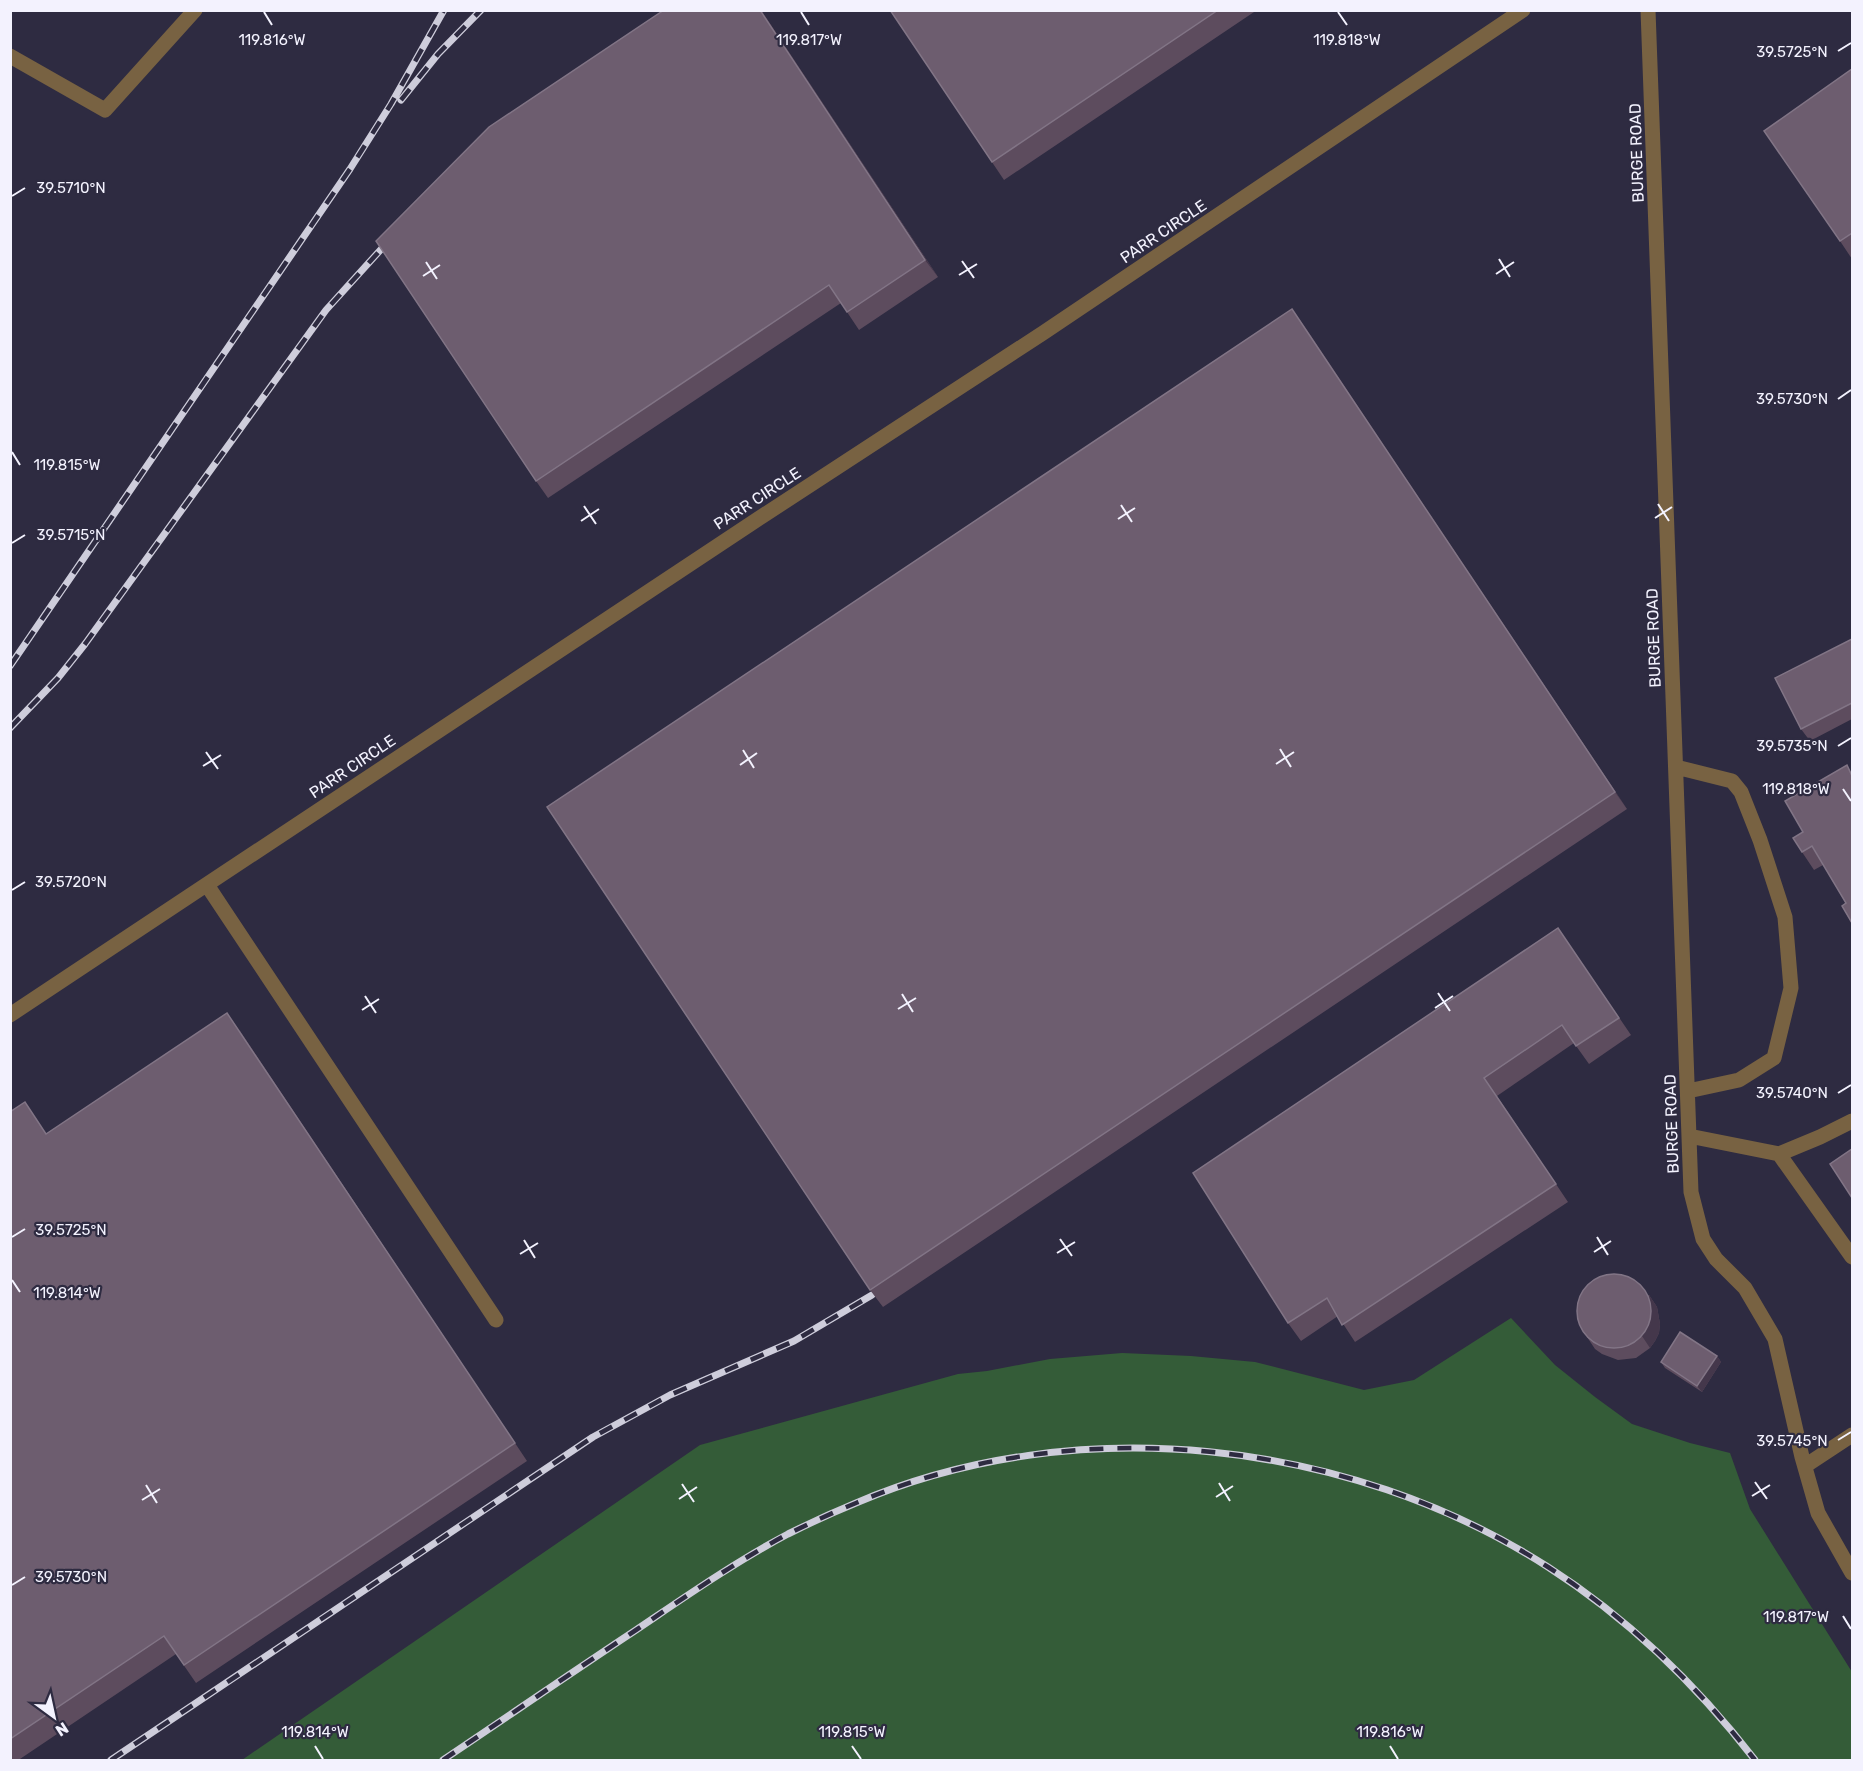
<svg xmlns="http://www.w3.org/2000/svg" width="1863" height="1771" font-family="Rubik,sans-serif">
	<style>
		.green { fill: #345c38 }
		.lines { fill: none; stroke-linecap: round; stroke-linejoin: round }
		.minor { stroke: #786242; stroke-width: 15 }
		.rail-casing { stroke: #cecddb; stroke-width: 7 }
		.rail { stroke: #2e2b41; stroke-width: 4.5; stroke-dasharray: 14; stroke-linecap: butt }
		.wall { fill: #5d4c5e }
		.shaded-wall { fill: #44374b }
		.building { fill: #6d5d6f; stroke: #827586; stroke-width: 1.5 }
		.ticks { fill: none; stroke: #f3f2fe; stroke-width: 2 }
		.labels { text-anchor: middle; stroke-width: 4.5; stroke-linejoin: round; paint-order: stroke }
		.street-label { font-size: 16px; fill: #f3f2fe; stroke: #2e2b41 }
		.ticks-label { font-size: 15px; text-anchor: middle; fill: #f3f2fe; stroke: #2e2b41; stroke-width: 4.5; stroke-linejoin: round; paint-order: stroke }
	</style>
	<rect width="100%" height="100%" fill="#2e2b41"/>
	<path class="green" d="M1511,1318L1555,1365L1595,1397L1632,1424L1690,1443L1730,1453L1750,1509L1852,1672V1760H242L700,1445L958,1374L987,1371L1050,1359L1122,1353L1191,1356L1255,1362L1364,1390L1414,1380Z"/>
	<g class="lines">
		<path class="minor" d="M1648,10L1691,1192L1703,1239L1716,1259L1745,1288L1775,1339L1802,1457L1818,1513L1852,1573
			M10,56L105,110L195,10
			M1676,767L1732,781L1741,792L1760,840L1785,917L1791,988L1774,1058L1739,1080L1688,1091
			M207,885L496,1320
			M10,1015L761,517L1043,333L1523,10
			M1689,1136L1779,1154L1852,1257
			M1779,1154L1820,1137L1852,1121
			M1805,1466L1852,1435"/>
		<defs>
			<path id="rail" d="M401,100L438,54L481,10
				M10,666L350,169L391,104L444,10
				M10,728L58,678L85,644L326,310L394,235
				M111,1760L593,1437L670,1395L794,1341L872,1295
				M443,1760C507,1717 571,1673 636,1630C685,1597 735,1562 788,1534C810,1523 834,1512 856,1503C1075,1409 1349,1439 1548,1567C1629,1619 1697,1685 1755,1760"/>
		</defs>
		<use href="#rail" class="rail-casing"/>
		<use href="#rail" class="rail"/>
	</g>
	<path class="wall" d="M664,10H761L938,277L859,330L841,303L548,498L536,481Z
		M890,10H1257L1004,180Z
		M1852,69V259L1840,241Z
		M1292,309L1627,809L883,1307L870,1290Z
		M1852,639V719L1810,741L1801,729Z
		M1847,765L1852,774V924L1842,906L1846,903L1823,865L1814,870L1802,852L1803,832Z
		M1558,928L1631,1035L1589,1064L1574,1043L1497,1096L1568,1202L1355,1342L1338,1316L1301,1341L1288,1323Z
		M240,1031L527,1461L196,1683L176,1654L17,1761H10V1112L47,1134Z
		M1649,1295L1657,1307L1660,1324L1659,1333L1655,1341L1650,1348L1636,1358L1618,1360L1602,1354L1595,1349L1587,1337Z
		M1717,1356L1721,1362L1702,1392L1665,1368L1661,1362Z"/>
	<path class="shaded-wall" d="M760,10H761L938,277L925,260Z
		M1292,309L1305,327L1627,809L1615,792Z
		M227,1013L240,1031L527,1461L515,1443Z
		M1649,1295L1657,1307L1660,1324L1659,1333L1655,1341L1650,1348L1642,1336Z
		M1717,1356L1721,1362L1702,1392L1697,1386Z"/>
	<path class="building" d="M664,10H760L925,260L847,312L829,285L536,481L376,241L489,127Z
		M890,10H1218L992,162Z
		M1852,69V233L1840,241L1764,131Z
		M1292,309L1615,792L870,1290L547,807Z
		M1852,639V703L1801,729L1775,678Z
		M1847,765L1852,776V923L1842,906L1846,903L1812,846L1802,852L1793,838L1803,832L1785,801Z
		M1558,928L1619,1018L1576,1046L1562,1025L1484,1078L1556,1184L1342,1325L1327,1298L1288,1323L1193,1173Z
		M227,1013L515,1443L184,1665L164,1636L10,1739V1112L25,1102L46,1134Z
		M1852,1149V1198L1830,1164Z
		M1577 1311a37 37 0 1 1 74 0a37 37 0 1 1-74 0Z
		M1680,1332L1717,1356L1697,1386L1661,1362Z"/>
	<path class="ticks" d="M264,12L272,25M801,12L809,25M1338,12L1347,25M1838,51L1851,43M12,196L25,188M1499,259L1510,277M962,261L974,278M426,262L437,279M1496,274L1514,262M959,275L977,264M423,276L440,265M1838,399L1851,390M12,452L20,465M1658,504L1669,521M1121,505L1132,522M584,506L596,524M1655,518L1672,507M1118,519L1135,508M581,521L599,509M12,543L25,535M1838,746L1851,738M1280,749L1291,767M743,750L754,768M206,752L218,769M1276,764L1294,752M740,765L757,753M203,766L221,755M1843,789L1851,801M12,890L25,882M1438,993L1450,1011M902,994L913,1012M365,996L376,1013M1435,1008L1453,996M898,1009L916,998M362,1010L379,999M1838,1093L1851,1085M12,1237L25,1229M1597,1237L1608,1255M1060,1239L1072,1256M524,1240L535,1258M1594,1252L1611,1241M1057,1253L1075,1242M520,1254L538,1243M12,1280L20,1292M1838,1440L1851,1432M1755,1482L1767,1499M1219,1483L1230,1501M682,1484L694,1502M146,1485L157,1503M1752,1496L1770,1485M1216,1497L1233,1486M679,1499L697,1487M142,1500L160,1489M12,1585L25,1577M1843,1616L1851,1629M315,1746L323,1759M852,1746L861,1759M1390,1746L1398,1759"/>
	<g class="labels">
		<g class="street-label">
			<text transform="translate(1636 153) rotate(-92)" y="6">BURGE ROAD</text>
			<text transform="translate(1163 231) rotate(-34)" y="6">PARR CIRCLE</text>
			<text transform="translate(757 498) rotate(-33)" y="6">PARR CIRCLE</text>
			<text transform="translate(1653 638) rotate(-92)" y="6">BURGE ROAD</text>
			<text transform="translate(352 766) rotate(-34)" y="6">PARR CIRCLE</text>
			<text transform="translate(1671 1124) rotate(-92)" y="6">BURGE ROAD</text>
		</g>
	</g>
	<g class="ticks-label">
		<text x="272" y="45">119.816°W</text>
		<text x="809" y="45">119.817°W</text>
		<text x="1347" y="45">119.818°W</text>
		<text x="1792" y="57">39.5725°N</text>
		<text x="71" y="193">39.5710°N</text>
		<text x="1792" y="404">39.5730°N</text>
		<text x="67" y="470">119.815°W</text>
		<text x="71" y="540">39.5715°N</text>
		<text x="1792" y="751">39.5735°N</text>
		<text x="1796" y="794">119.818°W</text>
		<text x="71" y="887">39.5720°N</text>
		<text x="1792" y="1098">39.5740°N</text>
		<text x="71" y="1235">39.5725°N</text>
		<text x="67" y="1298">119.814°W</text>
		<text x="1792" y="1446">39.5745°N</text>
		<text x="71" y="1582">39.5730°N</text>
		<text x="1796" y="1622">119.817°W</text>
		<text x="315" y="1737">119.814°W</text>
		<text x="852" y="1737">119.815°W</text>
		<text x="1390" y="1737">119.816°W</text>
	</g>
	<rect width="1863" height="1771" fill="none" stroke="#f3f2fe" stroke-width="24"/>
	<g transform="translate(54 1717) rotate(147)" stroke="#2e2b41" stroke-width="4.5" paint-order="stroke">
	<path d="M0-4.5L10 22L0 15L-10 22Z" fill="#f3f2fe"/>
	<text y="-9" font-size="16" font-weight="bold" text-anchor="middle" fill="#f3f2fe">N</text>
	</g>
</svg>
